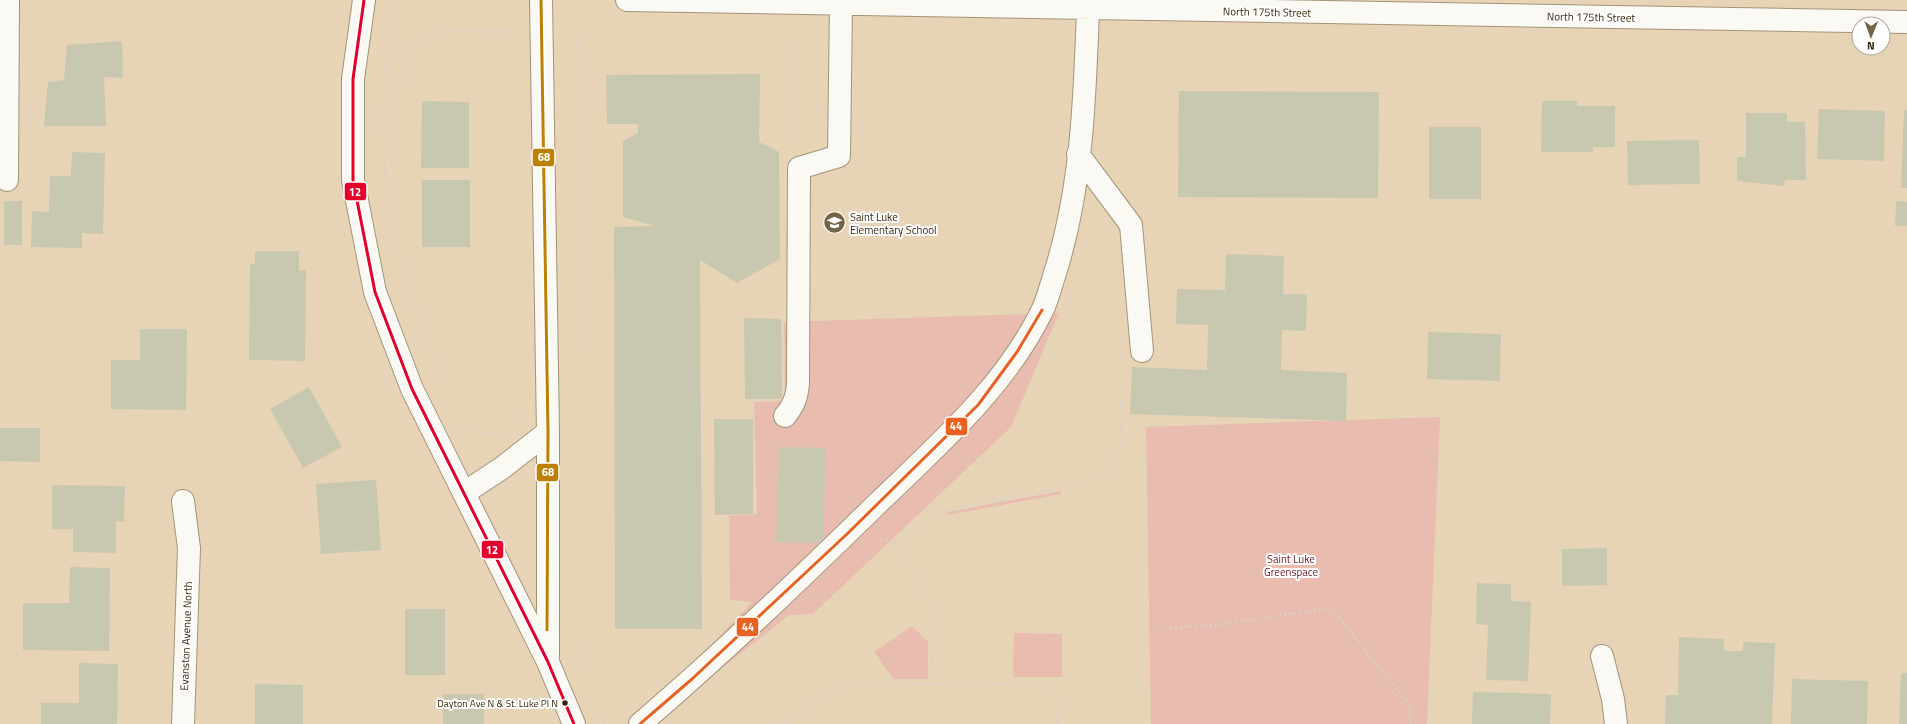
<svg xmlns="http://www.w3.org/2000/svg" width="1907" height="724" font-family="'Titillium Web',sans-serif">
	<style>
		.green { fill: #e8bcaf }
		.building { fill: #c8c7b0 }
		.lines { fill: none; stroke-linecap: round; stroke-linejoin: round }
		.minor-casing { stroke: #a39479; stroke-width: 24 }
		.path { stroke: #d7d1c7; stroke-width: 2.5; stroke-dasharray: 2 3; stroke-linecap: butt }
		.minor { stroke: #fbf9f4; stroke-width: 22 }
		.bus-1-casing { stroke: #fff; stroke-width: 6 }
		.bus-2-casing { stroke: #fff; stroke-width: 6 }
		.bus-3-casing { stroke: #fff; stroke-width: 6 }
		.bus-1 { stroke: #e4002b; stroke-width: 3 }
		.bus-2 { stroke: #bd8002; stroke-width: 3 }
		.bus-3 { stroke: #e96221; stroke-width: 3 }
		.bus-dot { fill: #362608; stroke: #fff; stroke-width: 1.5 }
		.labels { text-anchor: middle; stroke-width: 4; stroke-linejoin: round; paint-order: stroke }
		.bus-label { font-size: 10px; fill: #362608; stroke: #fff; text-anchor: end }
		.street-label { font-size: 11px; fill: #362608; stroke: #fff }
		.poi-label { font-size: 11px; fill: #362608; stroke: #fff; text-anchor: start }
		.park-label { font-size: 11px; fill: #691821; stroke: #fff }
		.line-badge { stroke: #fff; stroke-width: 1.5 }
		.badge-label { font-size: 11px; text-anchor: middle; font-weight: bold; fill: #fff }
	</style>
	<rect width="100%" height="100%" fill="#e7d4b7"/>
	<path class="green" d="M1059,313L1011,427L813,614L789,615L726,665L709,647L752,602L730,600L729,516L757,514L754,402L785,401L784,322Z
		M1440,417L1427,724H1151L1146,427Z
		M1061,491V494L949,515L948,512Z
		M912,626L928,642V679H893L874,652Z
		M1014,633L1062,634V677H1013Z"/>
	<path class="building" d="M122,41L123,78L104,77L106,126H44L48,82L64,80L67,45Z
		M760,74L759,142L779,152L780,259L737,283L700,260L702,629H615L614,227L655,226L623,217V141L638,133V124H607L606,75Z
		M1179,91L1379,92L1378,198L1178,197Z
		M422,101L469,102V168H421Z
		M1542,101H1577V106H1615V147H1593V152H1541Z
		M1819,109L1885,111L1884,161L1817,159Z
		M1904,110H1907V188H1901Z
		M1746,113H1787V122H1805L1806,180H1785L1784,186L1737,181V157H1746Z
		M1429,127H1481V199H1429Z
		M1699,140L1700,184L1628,185L1627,141Z
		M72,152L105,153L103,234L82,233V248L31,247L32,211L49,212L50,176H71Z
		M422,180H470V247H422Z
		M4,201H22V245H4Z
		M1896,201L1907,202V226H1895Z
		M255,251H299V270H306L305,361L249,360L250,264H255Z
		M1226,254L1284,256L1283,294H1307L1306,331L1282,330L1281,370L1347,373L1346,421L1130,414L1132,367L1207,370L1208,325L1176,324L1177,289L1225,290Z
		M744,318L781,319L782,399H745Z
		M140,329H187L186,410L111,409V360H140Z
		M1428,332L1501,334L1500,381L1427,379Z
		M309,387L342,447L303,468L270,409Z
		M714,419H753V514L715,515Z
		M0,428H40V462L0,461Z
		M779,447L826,448L823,543L776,542Z
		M376,480L381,550L321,554L316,484Z
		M52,485L125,486L124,522L116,521V553L73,552V529H52Z
		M1607,548V585L1562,586V549Z
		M70,567L110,568L109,651L23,650V603H69Z
		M1477,583L1511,584V601L1531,602L1528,681L1486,680L1488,625L1476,624Z
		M405,609H445V675H405Z
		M1679,637L1724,639V651H1743V642L1775,643L1772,724H1665L1666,695H1678Z
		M79,663L118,664L117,724H41V703H79Z
		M1901,673H1907V724H1899Z
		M1792,679L1868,681L1867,724H1791Z
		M255,684L303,685V724H255Z
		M1473,692L1551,694L1550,724H1472Z
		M443,694H484V724H443Z"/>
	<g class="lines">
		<defs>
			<path id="minor" d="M364,0L353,79V180L375,292L412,389L548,662L574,724
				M541,0L548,432V657
				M627,0L1907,22
				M1078,154L1131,225L1142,351
				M7,180L8,0
				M785,416C794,405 797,397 798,383L799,168L839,156L841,4
				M464,493L502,468L548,432
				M183,501L189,548L183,724
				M1602,656L1613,699L1616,724
				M640,724C722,654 801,578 878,503C938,445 1005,387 1042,311C1048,299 1051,285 1055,273C1082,188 1085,97 1088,8"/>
		</defs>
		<use href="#minor" class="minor-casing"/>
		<path class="path" d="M396,0C393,18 389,36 387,54C381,108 383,175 393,229C404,282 425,333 443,384
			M791,45L792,142
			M386,170L391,166L396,102L414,43L449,30L514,32
			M576,353L577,34
			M515,422L519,410
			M462,424C474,431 486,436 500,433
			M881,540L893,542L939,512L1061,488L1107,474L1122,444L1121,412L1125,371
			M893,542L918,581L933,614L932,684
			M1165,628L1214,625L1331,608L1410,705V724
			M577,644L583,669
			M602,718L605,724
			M783,724L841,685L1028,683L1049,689L1057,701V724"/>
		<use href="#minor" class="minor"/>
		<defs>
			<path id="bus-1" d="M364,0L353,79V180L375,292L412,389L548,662L574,724"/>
			<path id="bus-2" d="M541,0L548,432L547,630"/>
			<path id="bus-3" d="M640,724L692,679L847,534L978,405L1017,352L1042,310"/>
		</defs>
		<use href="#bus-1" class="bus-1-casing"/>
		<use href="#bus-2" class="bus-2-casing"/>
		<use href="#bus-3" class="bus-3-casing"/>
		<use href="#bus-1" class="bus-1"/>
		<use href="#bus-2" class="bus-2"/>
		<use href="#bus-3" class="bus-3"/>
	</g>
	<defs>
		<symbol id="school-disc" viewBox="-11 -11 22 22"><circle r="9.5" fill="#746345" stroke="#fff"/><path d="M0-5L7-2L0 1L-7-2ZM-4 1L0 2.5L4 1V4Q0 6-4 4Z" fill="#fff"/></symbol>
	</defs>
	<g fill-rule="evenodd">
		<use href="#school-disc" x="822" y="210" width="25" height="25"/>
	</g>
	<circle class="bus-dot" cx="565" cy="703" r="3.5"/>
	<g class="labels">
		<g class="bus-label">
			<text x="558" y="707">Dayton Ave N &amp; St. Luke Pl N</text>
		</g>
		<g class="street-label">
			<text transform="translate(1267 12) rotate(1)" y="4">North 175th Street</text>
			<text transform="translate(1591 17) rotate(1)" y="4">North 175th Street</text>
			<text transform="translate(186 636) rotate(-88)" y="4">Evanston Avenue North</text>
		</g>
		<g class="poi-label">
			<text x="850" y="221">Saint Luke<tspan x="850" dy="13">Elementary School</tspan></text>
		</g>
		<g class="park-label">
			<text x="1291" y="563">Saint Luke<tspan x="1291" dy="13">Greenspace</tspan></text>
		</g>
	</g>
	<g class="line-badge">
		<rect x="532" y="148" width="23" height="19" rx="4" fill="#bd8002"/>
		<rect x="344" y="182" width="23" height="19" rx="4" fill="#e4002b"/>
		<rect x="945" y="417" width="23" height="19" rx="4" fill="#e96221"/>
		<rect x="536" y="463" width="23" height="19" rx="4" fill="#bd8002"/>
		<rect x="481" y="540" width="23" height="19" rx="4" fill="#e4002b"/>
		<rect x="736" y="617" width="23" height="20" rx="4" fill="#e96221"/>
	</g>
	<g class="badge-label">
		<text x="544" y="161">68</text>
		<text x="355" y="196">12</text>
		<text x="956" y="430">44</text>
		<text x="548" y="476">68</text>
		<text x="492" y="554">12</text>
		<text x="748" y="631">44</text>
	</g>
	<g transform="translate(1871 36) rotate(181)"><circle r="19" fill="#ffffff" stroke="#afa89c"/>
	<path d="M0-3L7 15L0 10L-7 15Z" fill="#746345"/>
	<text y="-6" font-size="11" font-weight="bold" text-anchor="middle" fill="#362608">N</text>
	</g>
</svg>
